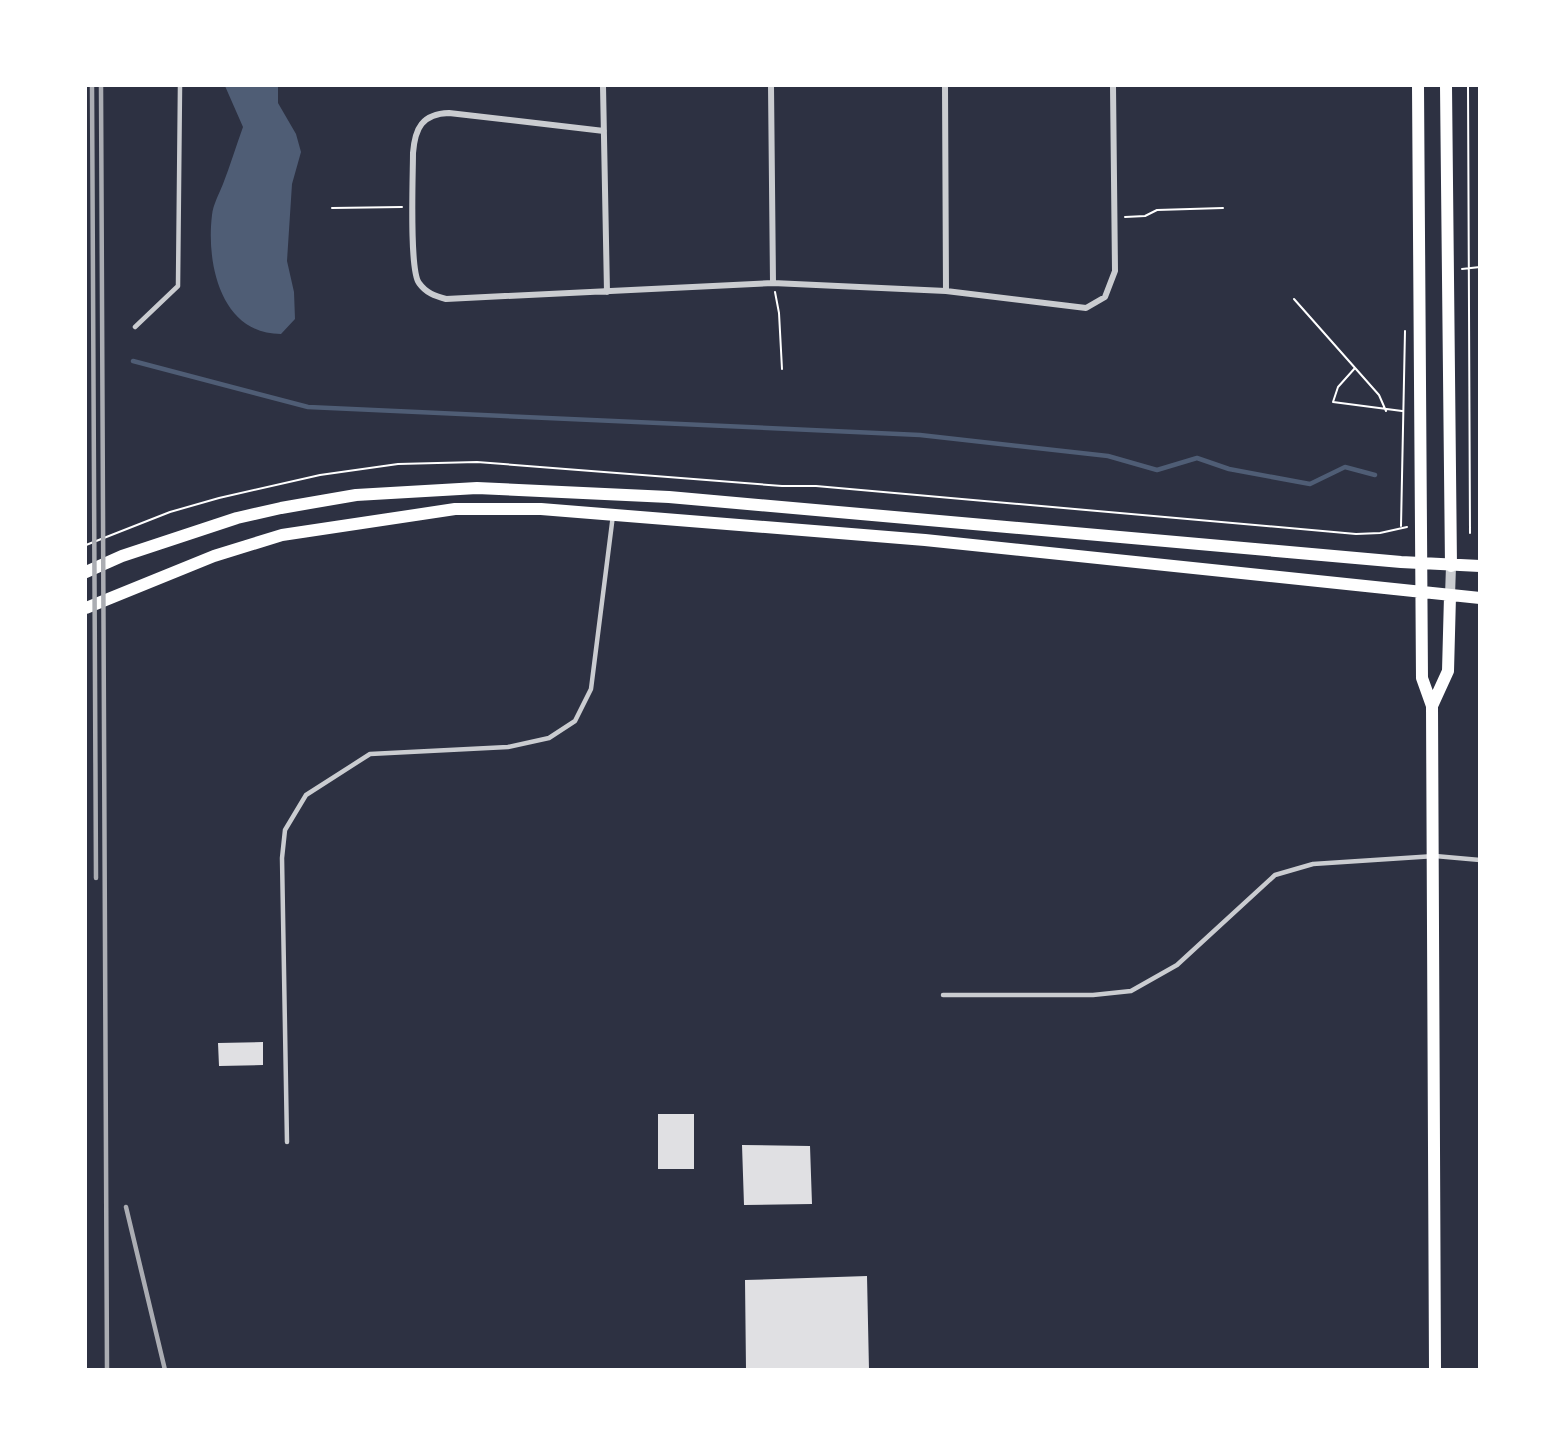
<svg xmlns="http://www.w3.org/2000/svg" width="1565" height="1455" font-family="'Sofia Sans Condensed',sans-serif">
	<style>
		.water { fill: #4f5d75 }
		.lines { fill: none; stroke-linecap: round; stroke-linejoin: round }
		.stream { stroke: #4f5d75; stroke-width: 4.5 }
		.building { fill: #e0e0e3 }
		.path { stroke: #fff; stroke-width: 2 }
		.service { stroke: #caccd0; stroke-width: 4.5 }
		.minor { stroke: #caccd0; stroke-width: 6 }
		.tertiary { stroke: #caccd0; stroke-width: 10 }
		.secondary { stroke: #fff; stroke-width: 12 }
		.rail { stroke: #abadb3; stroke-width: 4.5 }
	</style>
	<rect width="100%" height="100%" fill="#2d3142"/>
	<path class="water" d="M225,86H278V103L296,134L301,152L292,184L287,261L294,292L295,319L281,334C221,334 206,264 212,215C213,205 219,194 223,184C230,166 236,146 243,127Z"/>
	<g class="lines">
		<path class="stream" d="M133,361L308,407L920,435L1108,456L1157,470L1197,458L1229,469L1310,484L1345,467L1375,475"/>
	</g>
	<path class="building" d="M263,1042V1065L219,1066L218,1043Z
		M658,1114H694V1169H658Z
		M742,1145L810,1146L812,1204L744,1205Z
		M867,1276L869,1370H746L745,1280Z"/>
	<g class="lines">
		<path class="path" d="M1468,86L1470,533
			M332,208L402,207
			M1125,217L1145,216L1157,210L1223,208
			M1462,269L1480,267
			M775,292L779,313L782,369
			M1294,299L1379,395L1386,411
			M1355,368L1338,387L1333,402L1402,411
			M1401,526L1405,331
			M86,545L170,512L219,498L320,475L398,464L477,462L782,486H816L1356,534L1380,533L1407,527"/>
		<path class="service" d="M135,327L178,286L180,86
			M943,995H1093L1131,991L1177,965L1275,875L1313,864L1435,856L1480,860
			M287,1142L282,858L285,830L306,795L370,754L508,747L549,738L575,721L591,689L613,515"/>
		<path class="minor" d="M603,86L607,292
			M771,86L773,283
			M945,86L946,291
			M604,131L449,113C422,114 415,128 413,153C413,175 409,270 419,283C426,293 435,296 446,299L773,283L946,291L1086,308L1105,297L1115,271L1113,86"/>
		<path class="tertiary" d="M1450,596L1451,566"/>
		<path class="secondary" d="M1418,86L1422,678L1432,706L1435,1370
			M1446,86L1451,566
			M86,572L122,556L237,518L281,508L356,495L477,488L669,497L1401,562L1480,566
			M86,608L214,556L282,535L455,509H541L925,540L1480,598
			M1432,706L1448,671L1450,596"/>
		<path class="rail" d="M92,86L96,878
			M101,86L107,1370
			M126,1207L165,1370"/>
	</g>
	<rect width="1565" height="1455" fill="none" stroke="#ffffff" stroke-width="174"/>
</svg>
